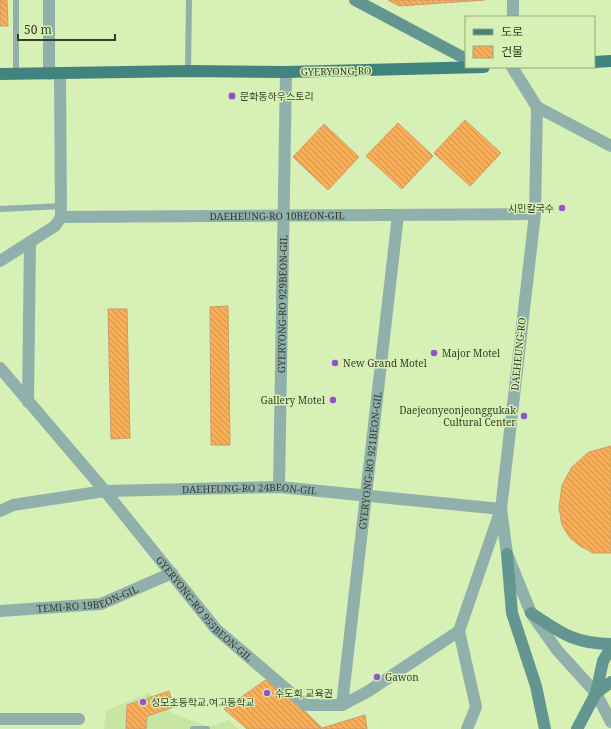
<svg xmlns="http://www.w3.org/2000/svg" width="611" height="729" font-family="'Noto Serif','Noto Sans KR',serif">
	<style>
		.built { fill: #c9e5a4 }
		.building { fill: url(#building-back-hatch); stroke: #ca9e70 }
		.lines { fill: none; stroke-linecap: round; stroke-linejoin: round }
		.lane { stroke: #90b0ac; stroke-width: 6 }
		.street { stroke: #90b0ac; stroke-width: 12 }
		.secondary { stroke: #649691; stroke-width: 12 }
		.primary { stroke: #41837d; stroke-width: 12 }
		.poi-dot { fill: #9454c9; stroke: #d6f0b6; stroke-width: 1.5 }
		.labels { text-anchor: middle; stroke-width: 3; stroke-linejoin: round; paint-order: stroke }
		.street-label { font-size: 10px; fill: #353e27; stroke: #d6f0b6 }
		.poi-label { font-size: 10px; fill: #353e27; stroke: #d6f0b6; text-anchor: start }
	</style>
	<defs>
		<pattern id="building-back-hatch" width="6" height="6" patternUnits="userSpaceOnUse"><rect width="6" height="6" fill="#fcae55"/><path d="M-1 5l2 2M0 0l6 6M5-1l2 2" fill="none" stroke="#cd8f46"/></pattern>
	</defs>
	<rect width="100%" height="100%" fill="#d6f0b6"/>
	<path class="built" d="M148,693L173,714L209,727L228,720L239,729H104L106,711Z"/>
	<path class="building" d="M0,0H7L8,26H0Z
		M388,0H485L399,6Z
		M465,120L501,153L470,186L434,153Z
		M398,123L433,156L402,189L366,156Z
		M324,124L359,157L328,190L293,157Z
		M228,306L230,445H211L210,307Z
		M108,309H127L130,438L111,439Z
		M611,446V553H593L580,546L570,538L562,525L559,508L562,485L572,467L589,452Z
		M270,677L322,728L365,715L367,729H247L224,709Z
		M169,691L174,707L147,716L146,729H126L127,705Z"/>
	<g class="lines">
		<path class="lane" d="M16,0V74
			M188,71L189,0
			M0,209L62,206
			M193,729H207"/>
		<g class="street">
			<path d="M513,17V0"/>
			<path d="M512,67L537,107L535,214L501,509L507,554L531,613L557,650L596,693L611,722"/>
			<path d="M49,74V0"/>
			<path d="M60,74L61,217"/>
			<path d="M537,107L611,146"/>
			<path id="s1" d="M0,261L55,226L61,217L535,214"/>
			<path id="s2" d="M0,368L105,491L216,629L305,705H342L367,692L459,631"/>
			<path d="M28,402L30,242"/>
			<path id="s3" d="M279,487L286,72"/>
			<path id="s4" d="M0,511L13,505L105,491L279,487L501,509L459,631L476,707L467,729"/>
			<path id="s5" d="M0,611L101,604L172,573"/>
			<path id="s6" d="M342,705L398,215"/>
			<path d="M0,719H79"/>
		</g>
		<path class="secondary" d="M355,0L466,59
			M507,554L512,613L536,686L545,729
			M531,613C560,632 574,644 611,644
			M596,693L603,661L611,648
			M577,729L596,693L611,682"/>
		<path class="primary" d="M594,62L611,61
			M0,74L188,71L286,72L484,67"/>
	</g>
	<g class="poi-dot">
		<rect x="228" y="92" width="8" height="8" rx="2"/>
		<circle cx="562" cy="208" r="4"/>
		<circle cx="434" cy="353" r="4"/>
		<circle cx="335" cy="363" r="4"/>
		<circle cx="333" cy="400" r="4"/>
		<circle cx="524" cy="416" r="4"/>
		<circle cx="377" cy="677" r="4"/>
		<circle cx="267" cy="693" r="4"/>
		<circle cx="143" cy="702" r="4"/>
	</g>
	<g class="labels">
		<g class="street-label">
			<text transform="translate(336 71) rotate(-1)" y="4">GYERYONG-RO</text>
			<text dy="4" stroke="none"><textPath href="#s1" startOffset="292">DAEHEUNG-RO 10BEON-GIL</textPath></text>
			<text dy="4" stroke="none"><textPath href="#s3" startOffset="183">GYERYONG-RO 929BEON-GIL</textPath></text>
			<text transform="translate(518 354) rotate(-84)" y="4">DAEHEUNG-RO</text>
			<text dy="4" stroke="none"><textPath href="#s6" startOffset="246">GYERYONG-RO 921BEON-GIL</textPath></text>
			<text dy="4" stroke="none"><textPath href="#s4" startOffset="252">DAEHEUNG-RO 24BEON-GIL</textPath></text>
			<text dy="4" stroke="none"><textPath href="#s5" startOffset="89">TEMI-RO 19BEON-GIL</textPath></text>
			<text dy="4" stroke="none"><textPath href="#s2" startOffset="316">GYERYONG-RO 955BEON-GIL</textPath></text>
		</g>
		<g class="poi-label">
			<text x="240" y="100">문화동하우스토리</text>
			<text x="554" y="212" text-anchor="end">시민칼국수</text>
			<text x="442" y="357">Major Motel</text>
			<text x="343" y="367">New Grand Motel</text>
			<text x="325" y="404" text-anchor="end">Gallery Motel</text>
			<text x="516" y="414" text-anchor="end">Daejeonyeonjeonggukak<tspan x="516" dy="12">Cultural Center</tspan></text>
			<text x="385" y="681">Gawon</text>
			<text x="275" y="697">수도회 교육권</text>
			<text x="151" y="706">성모초등학교.여고등학교</text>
		</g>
	</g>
	<rect x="465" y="16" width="130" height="52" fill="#d6f0b6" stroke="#96a97d"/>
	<rect x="473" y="29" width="20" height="6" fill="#41837d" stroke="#96a97d"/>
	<text x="501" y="36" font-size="12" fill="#353e27">도로</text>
	<rect x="473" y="46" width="20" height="12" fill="url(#building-back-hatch)" stroke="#96a97d"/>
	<text x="501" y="56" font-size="12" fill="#353e27">건물</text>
	<path d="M18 34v6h97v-6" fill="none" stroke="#353e27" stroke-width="2"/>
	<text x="24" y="34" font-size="12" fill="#353e27" stroke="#d6f0b6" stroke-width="3" paint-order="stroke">50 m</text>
</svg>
